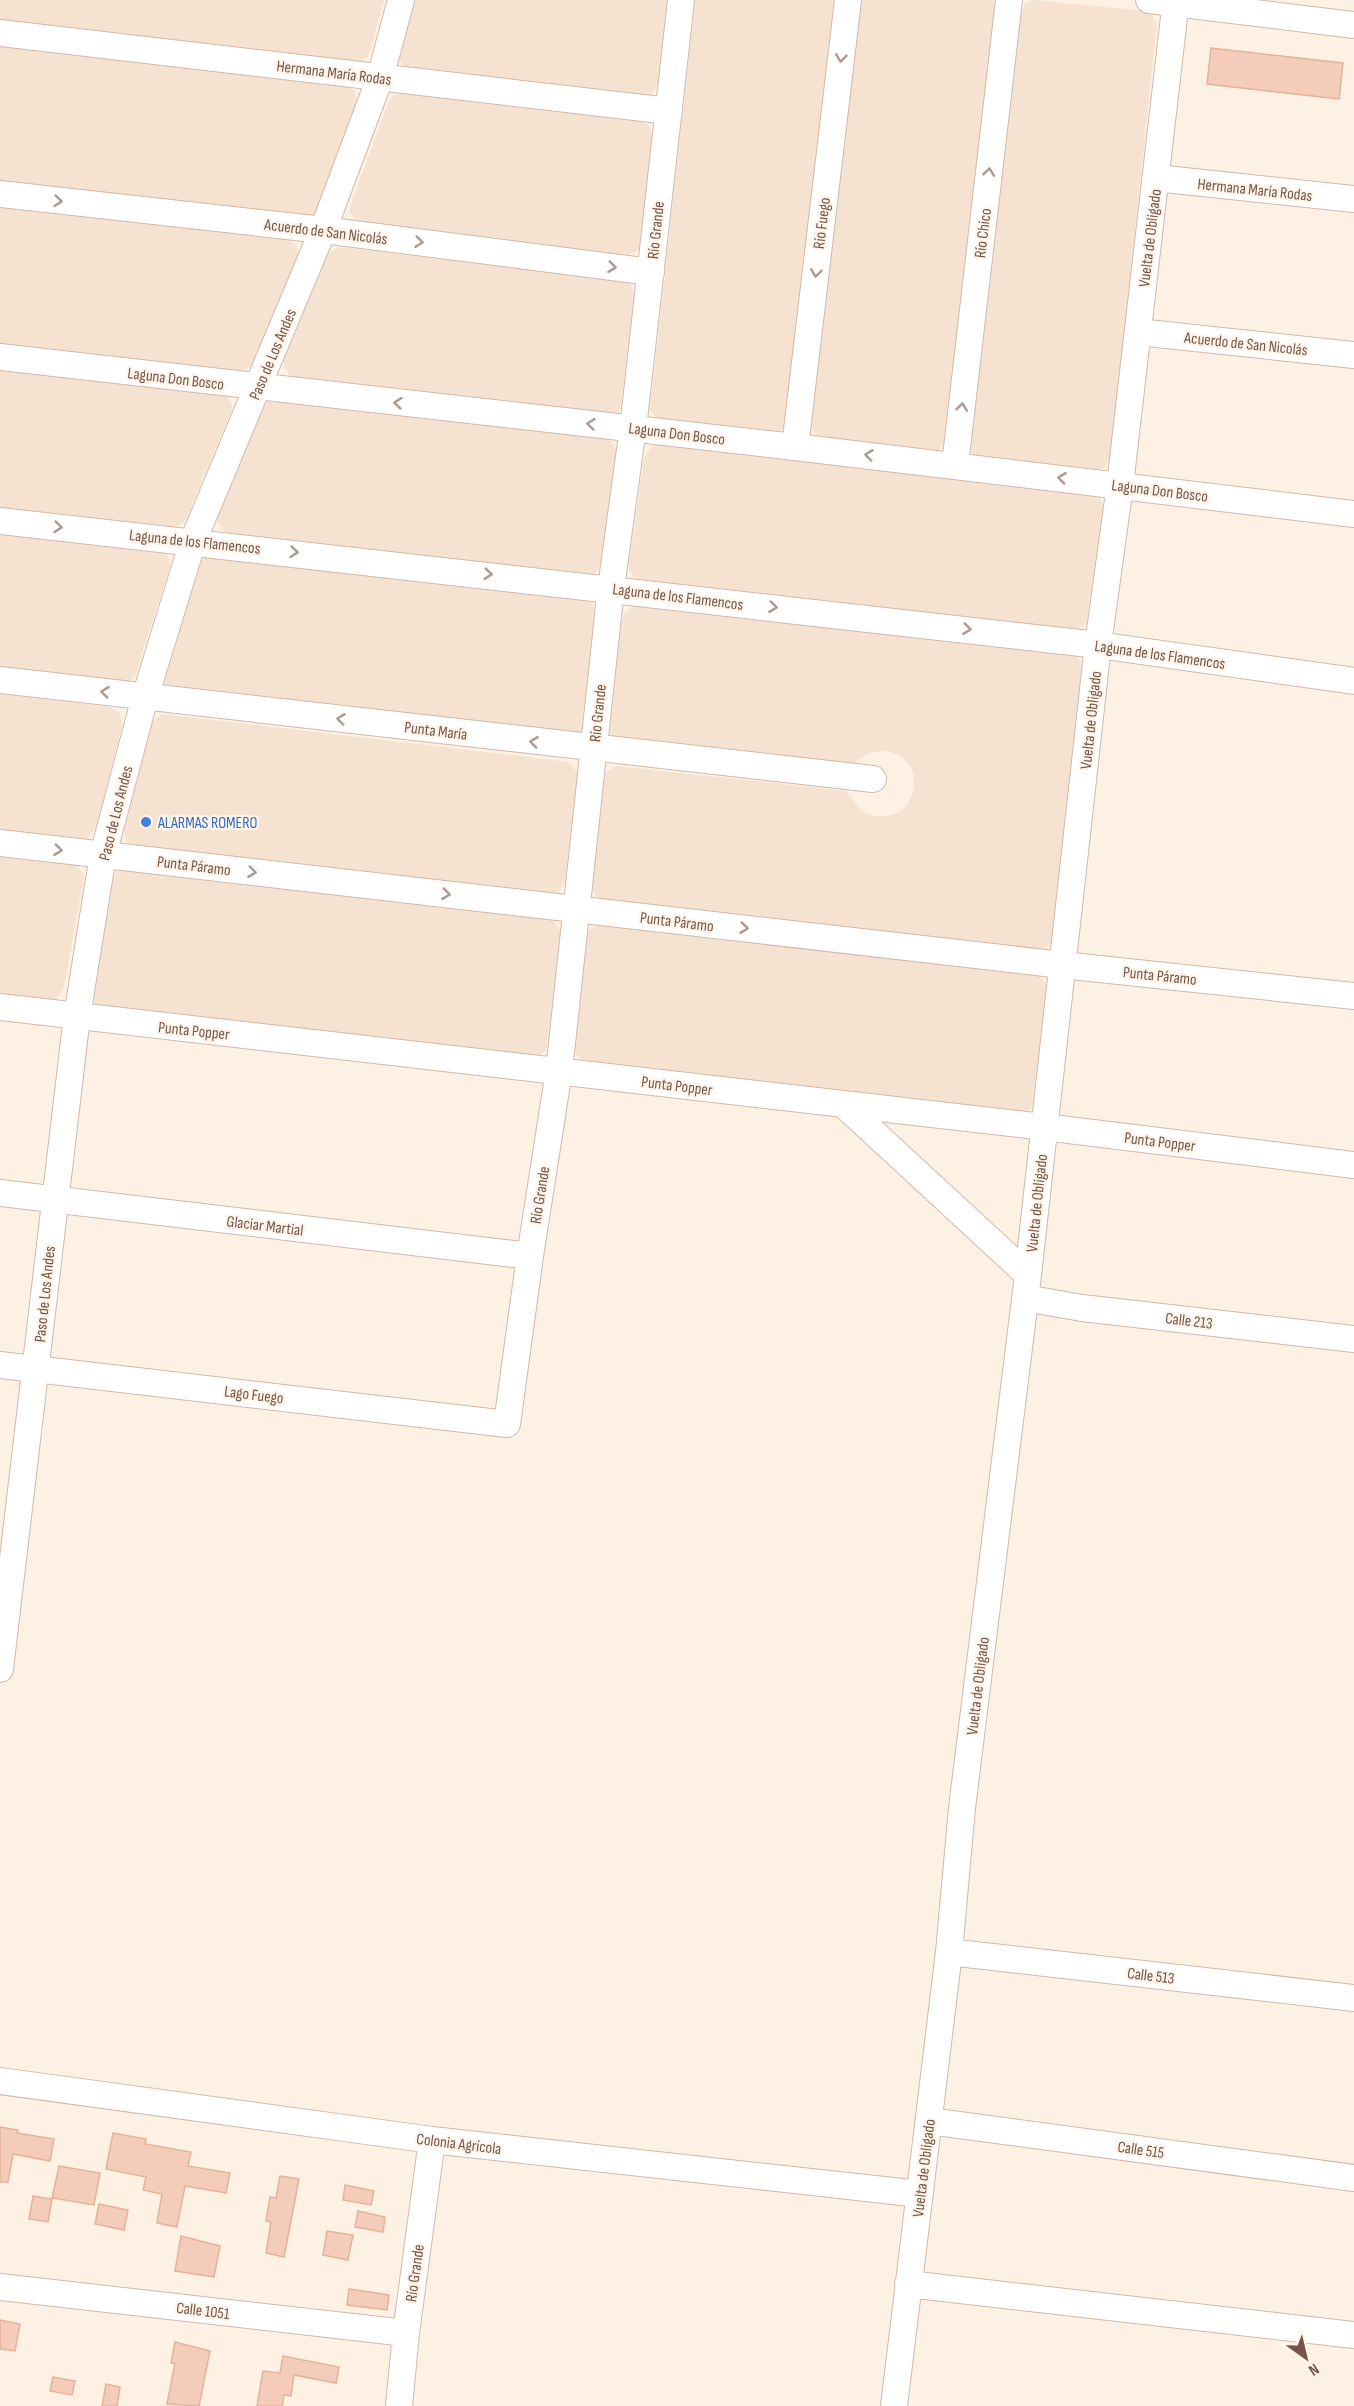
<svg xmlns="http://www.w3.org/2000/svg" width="1354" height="2406" font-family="'Sofia Sans Condensed',sans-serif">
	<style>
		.residential { fill: #f5e2d1 }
		.building { fill: #f4ccba; stroke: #e7b199; stroke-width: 1.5 }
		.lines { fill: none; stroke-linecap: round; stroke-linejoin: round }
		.minor-casing { stroke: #d1b9ac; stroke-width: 28 }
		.minor { stroke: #fff; stroke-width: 26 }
		.oneway { stroke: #ad9991 }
		.shop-dot { fill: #3f7fe0; stroke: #fff5ea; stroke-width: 2 }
		.labels { text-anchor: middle; stroke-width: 4.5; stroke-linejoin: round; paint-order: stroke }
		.street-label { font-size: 16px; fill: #765548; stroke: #fff5ea }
		.shop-label { font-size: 16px; fill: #366cbe; stroke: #fff5ea; text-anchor: start }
	</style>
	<rect width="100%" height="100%" fill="#fdf1e3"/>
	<path class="residential" d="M0,0H384L370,52L367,57L357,64L0,22Z
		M411,0H668L659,83L652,94L646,97L406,69L397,57Z
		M695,0H835L787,420L781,430L775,433L657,419L650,409Z
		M857,0H993L995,4L948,437L941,448L935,451L818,437L811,427Z
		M1032,0L1144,11L1150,13L1157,23L1111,457L1109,463L1098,471L976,457L969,447L1020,14L1026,3Z
		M0,45L346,85L355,91L357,102L319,209L312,219L0,184Z
		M399,93L643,122L649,126L654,140L639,249L635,253L623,256L356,221L350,212V207L389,100Z
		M0,205L287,238L297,246L298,259L255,361L251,366L241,372L0,344Z
		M338,247L627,281L631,285L635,297L620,409L616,413L604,416L290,376L284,366V360L328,253Z
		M0,367L226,395L232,404V410L185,521L175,528L168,527L0,508Z
		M273,399L608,438L616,448L617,454L600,568L595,573L583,575L228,533L222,530L216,518L262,405Z
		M663,444L1096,495L1101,499L1104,511L1086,624L1076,631L636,580L629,570V564L644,458L651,447Z
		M0,531L163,551L168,555L170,566L136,673L129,683L0,671Z
		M210,555L588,600L593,604L596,616L581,730L576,735L170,690L166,686L163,675L199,562Z
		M635,605L1075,656L1080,661L1083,673L1052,943L1041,950L599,899L592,889L591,882L604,779L606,773L616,766L846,791L859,808L865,813L880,817L895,814L902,810L907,805L914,791V776L911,768L901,756L887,751L871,752L858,760L853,766L611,737L608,725L622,619L624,613Z
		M0,694L110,707L120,713L122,725L96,828L88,838L83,841L0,831Z
		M163,714L569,762L577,772V778L565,882L558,893L552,895L131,845L126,841L124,829L151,727L153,721Z
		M0,854L76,864L84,875L64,988L57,999L52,1002L0,997Z
		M123,869L553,920L561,931V937L546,1051L536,1058L98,1007L91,997L111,882L117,872Z
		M599,924L1039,974L1046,984L1047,990L1032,1107L1022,1114L582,1062L575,1052V1045L587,937L589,931Z"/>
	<path class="building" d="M1211,48L1343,63L1339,99L1207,84Z
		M0,2127L18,2130L17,2133L54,2139L50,2161L13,2154L8,2182H0Z
		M113,2133L146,2139L145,2144L191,2152L188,2166L230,2173L226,2193L185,2186L177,2227L157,2223L162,2194L143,2190L146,2177L106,2169Z
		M59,2166L100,2173L94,2205L52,2198Z
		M280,2176L299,2179L284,2257L266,2253L271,2222L266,2221L270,2197L276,2198Z
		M345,2185L374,2191L371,2205L343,2200Z
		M33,2196L52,2199L48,2222L29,2219Z
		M99,2204L128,2210L124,2230L95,2224Z
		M358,2211L385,2217L383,2232L355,2227Z
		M327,2231L353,2235L348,2260L323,2255Z
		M181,2236L220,2246L214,2277L175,2271Z
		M349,2289L389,2295L387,2310L347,2305Z
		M0,2320L20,2324L15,2351L0,2349Z
		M175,2342L210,2351L199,2406L167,2404L175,2363H171Z
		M283,2356L339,2367L336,2383L294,2375L291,2396L284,2395L282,2406H257L263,2371L280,2373Z
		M53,2377L75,2381L72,2395L50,2391Z
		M106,2384L120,2387L117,2406H102Z"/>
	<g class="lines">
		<defs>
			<path id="minor" d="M1149,0L1354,25
				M0,33L669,111
				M1156,178L1354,199
				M0,194L323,230L651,272
				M1138,332L1354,355
				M0,357L795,447L1354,514
				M795,447L848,0
				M955,465L1009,0
				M0,521L1098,645L1354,681
				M0,680L873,779
				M0,843L1062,965L1354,996
				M0,1007L1044,1127L1354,1165
				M844,1105L1028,1275
				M0,1193L530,1256
				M1025,1298L1082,1308L1354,1339
				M0,1365L507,1424L530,1256L559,1071L611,588L633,428L681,0
				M0,1669L77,1016L103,855L145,697L193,541L323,230L380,78L401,0
				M949,1952L1354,1998
				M0,2081L432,2140L920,2194
				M929,2121L1354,2178
				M908,2284L1354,2335
				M0,2287L406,2333
				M399,2406L406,2333L432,2140
				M894,2406L949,1952L962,1808L1028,1275L1098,645L1120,485L1176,0"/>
		</defs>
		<use href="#minor" class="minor-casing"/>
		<use href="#minor" class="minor"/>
	</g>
	<defs><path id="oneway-chevron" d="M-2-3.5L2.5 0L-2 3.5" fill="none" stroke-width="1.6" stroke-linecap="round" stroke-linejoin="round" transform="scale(1.5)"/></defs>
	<g class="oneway">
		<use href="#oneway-chevron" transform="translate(841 58) rotate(97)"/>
		<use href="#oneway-chevron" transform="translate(989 172) rotate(-83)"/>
		<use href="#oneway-chevron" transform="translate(58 201) rotate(6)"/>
		<use href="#oneway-chevron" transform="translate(419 242) rotate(7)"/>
		<use href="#oneway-chevron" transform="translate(612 267) rotate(7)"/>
		<use href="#oneway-chevron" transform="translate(816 273) rotate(97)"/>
		<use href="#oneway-chevron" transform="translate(398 403) rotate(-174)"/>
		<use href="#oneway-chevron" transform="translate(962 407) rotate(-83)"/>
		<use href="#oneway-chevron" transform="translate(591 424) rotate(-174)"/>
		<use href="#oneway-chevron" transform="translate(869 455) rotate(-173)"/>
		<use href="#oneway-chevron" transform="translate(1062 478) rotate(-173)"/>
		<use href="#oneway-chevron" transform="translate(58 527) rotate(6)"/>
		<use href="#oneway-chevron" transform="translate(294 552) rotate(6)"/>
		<use href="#oneway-chevron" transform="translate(488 574) rotate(6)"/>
		<use href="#oneway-chevron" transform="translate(773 607) rotate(7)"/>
		<use href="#oneway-chevron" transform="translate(967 629) rotate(7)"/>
		<use href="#oneway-chevron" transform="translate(105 692) rotate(-173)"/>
		<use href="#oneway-chevron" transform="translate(341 719) rotate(-173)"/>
		<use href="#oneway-chevron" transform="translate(534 742) rotate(-173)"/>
		<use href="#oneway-chevron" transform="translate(58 850) rotate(7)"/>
		<use href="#oneway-chevron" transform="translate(252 872) rotate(7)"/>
		<use href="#oneway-chevron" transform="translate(446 894) rotate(7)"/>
		<use href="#oneway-chevron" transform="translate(744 928) rotate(7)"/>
	</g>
	<circle class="shop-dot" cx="146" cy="822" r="6"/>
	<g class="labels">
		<g class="street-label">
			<text transform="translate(334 72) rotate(7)" y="6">Hermana María Rodas</text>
			<text transform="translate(1255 189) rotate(6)" y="6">Hermana María Rodas</text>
			<text transform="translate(821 223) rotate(-83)" y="6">Río Fuego</text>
			<text transform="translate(655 230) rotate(-84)" y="6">Río Grande</text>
			<text transform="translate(326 231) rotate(7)" y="6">Acuerdo de San Nicolás</text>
			<text transform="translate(982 233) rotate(-83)" y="6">Río Chico</text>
			<text transform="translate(1149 238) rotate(-83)" y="6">Vuelta de Obligado</text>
			<text transform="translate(1246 343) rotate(6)" y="6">Acuerdo de San Nicolás</text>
			<text transform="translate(272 354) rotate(-67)" y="6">Paso de Los Andes</text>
			<text transform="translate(176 378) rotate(7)" y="6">Laguna Don Bosco</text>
			<text transform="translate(677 433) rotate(7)" y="6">Laguna Don Bosco</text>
			<text transform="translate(1160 490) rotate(7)" y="6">Laguna Don Bosco</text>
			<text transform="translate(195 541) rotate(6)" y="6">Laguna de los Flamencos</text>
			<text transform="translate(678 596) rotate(7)" y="6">Laguna de los Flamencos</text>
			<text transform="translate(1160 654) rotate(8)" y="6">Laguna de los Flamencos</text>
			<text transform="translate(597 713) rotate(-84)" y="6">Río Grande</text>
			<text transform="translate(1090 720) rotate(-84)" y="6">Vuelta de Obligado</text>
			<text transform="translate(436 730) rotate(7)" y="6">Punta María</text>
			<text transform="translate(115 813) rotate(-76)" y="6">Paso de Los Andes</text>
			<text transform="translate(194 865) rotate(7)" y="6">Punta Páramo</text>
			<text transform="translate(677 921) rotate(7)" y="6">Punta Páramo</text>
			<text transform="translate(1160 975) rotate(6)" y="6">Punta Páramo</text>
			<text transform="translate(194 1030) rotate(6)" y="6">Punta Popper</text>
			<text transform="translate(677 1085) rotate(7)" y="6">Punta Popper</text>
			<text transform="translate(1160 1141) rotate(7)" y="6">Punta Popper</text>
			<text transform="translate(539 1195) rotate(-81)" y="6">Río Grande</text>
			<text transform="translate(1036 1203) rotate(-84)" y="6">Vuelta de Obligado</text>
			<text transform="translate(265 1225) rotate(7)" y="6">Glaciar Martial</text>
			<text transform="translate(44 1294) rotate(-84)" y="6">Paso de Los Andes</text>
			<text transform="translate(1189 1320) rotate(7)" y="6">Calle 213</text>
			<text transform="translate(254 1394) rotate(7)" y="6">Lago Fuego</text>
			<text transform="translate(977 1686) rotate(-83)" y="6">Vuelta de Obligado</text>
			<text transform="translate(1151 1975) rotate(7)" y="6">Calle 513</text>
			<text transform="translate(459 2143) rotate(7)" y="6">Colonia Agrícola</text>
			<text transform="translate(1141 2149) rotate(8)" y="6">Calle 515</text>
			<text transform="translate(923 2168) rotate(-83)" y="6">Vuelta de Obligado</text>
			<text transform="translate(414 2273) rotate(-82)" y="6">Río Grande</text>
			<text transform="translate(203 2310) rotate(7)" y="6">Calle 1051</text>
		</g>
		<g class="shop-label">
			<text x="158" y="828">ALARMAS ROMERO</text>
		</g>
	</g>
	<g transform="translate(1306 2358) rotate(146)" stroke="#fff5ea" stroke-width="4.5" paint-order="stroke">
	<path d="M0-4.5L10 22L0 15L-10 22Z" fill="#765548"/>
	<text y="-9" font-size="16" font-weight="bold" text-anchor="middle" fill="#765548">N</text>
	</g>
</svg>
